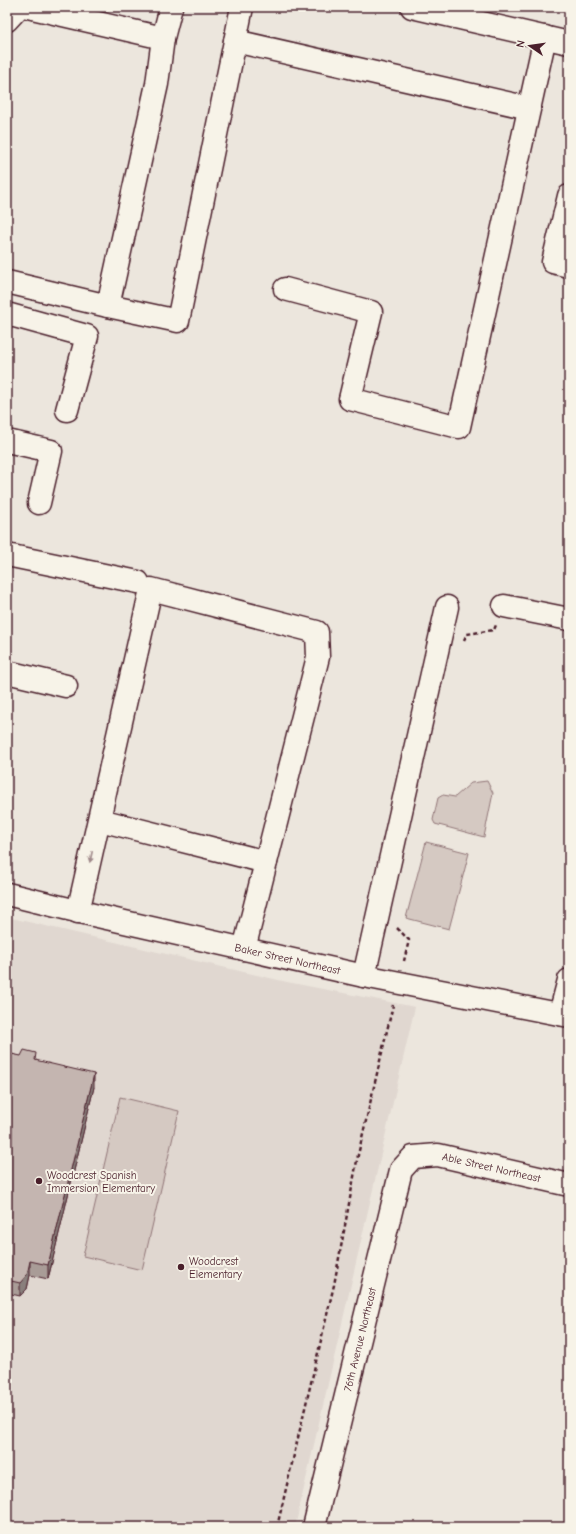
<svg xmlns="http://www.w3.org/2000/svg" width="576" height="1534" font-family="'Comic Neue',sans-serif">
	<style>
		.built { fill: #e0d7d0 }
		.green { fill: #d5c9c2; stroke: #907476 }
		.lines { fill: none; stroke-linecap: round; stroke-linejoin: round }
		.minor-casing { stroke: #4a1f2b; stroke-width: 25 }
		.path { stroke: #4a1f2b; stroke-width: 2.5; stroke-dasharray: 4 3; stroke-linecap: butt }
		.minor { stroke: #f7f3e8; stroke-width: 22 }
		.wall { fill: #a99c97; stroke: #4a1f2b }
		.shaded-wall { fill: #897f7b; stroke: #4a1f2b }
		.building { fill: #c4b5b0; stroke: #4a1f2b }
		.oneway { fill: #a0898a }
		.poi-dot { fill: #4a1f2b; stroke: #f7f3e8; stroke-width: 1.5 }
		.labels { text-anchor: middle; stroke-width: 4; stroke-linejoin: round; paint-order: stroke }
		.street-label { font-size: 11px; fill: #4a1f2b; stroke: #f7f3e8 }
		.poi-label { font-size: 11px; fill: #4a1f2b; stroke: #f7f3e8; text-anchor: start }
	</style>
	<rect width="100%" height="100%" fill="#ece6dd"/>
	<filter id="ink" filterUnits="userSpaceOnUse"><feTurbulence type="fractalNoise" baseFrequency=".025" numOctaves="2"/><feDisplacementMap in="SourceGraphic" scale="8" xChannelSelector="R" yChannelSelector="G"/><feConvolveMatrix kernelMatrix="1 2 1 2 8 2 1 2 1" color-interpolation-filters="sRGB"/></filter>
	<g filter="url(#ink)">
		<path class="built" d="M7,917L287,982L415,1007L295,1527H7Z"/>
		<path class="green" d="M487,781L493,793L484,837L435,824L433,820L438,798L443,795L455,797L471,783Z
			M426,842L469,853L449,929L406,918Z
			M120,1097L179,1111L142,1270L83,1256Z"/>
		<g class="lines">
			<defs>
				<g id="minor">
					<path d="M28,7L163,38"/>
					<path d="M412,7L569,43"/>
					<path d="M7,20L19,7"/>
					<path d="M235,41L529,108"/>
					<path d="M569,196L553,262L569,266"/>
					<path d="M7,282L108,306L157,84L163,38L171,7"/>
					<path d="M285,289L371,312L350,399L459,427L545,37"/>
					<path d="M108,306L178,321L242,7"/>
					<path d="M7,314L87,336L67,410"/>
					<path d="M7,441L51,451L39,503"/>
					<path d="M7,555L138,582"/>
					<path d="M504,606L569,619"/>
					<path d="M7,672L66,686"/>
					<path d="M100,820L266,862"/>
					<path id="s1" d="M7,894L89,914L364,976L569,1016"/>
					<path d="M78,912L151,589L317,632L318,657L244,949"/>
					<path d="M364,976L447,607"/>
					<path d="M560,1014L569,980"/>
					<path id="s2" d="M314,1527L401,1170L413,1157L438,1155L569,1185"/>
				</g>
			</defs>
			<use href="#minor" class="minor-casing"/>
			<path class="path" d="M464,640L467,634L494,630L496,625
				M397,928L409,940L404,961
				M277,1527L334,1285L358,1155L393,1005"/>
			<use href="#minor" class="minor"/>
		</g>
		<path class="wall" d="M7,1053L36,1060L94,1087L48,1279L30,1275L27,1289L20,1296L7,1293Z"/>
		<path class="shaded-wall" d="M94,1074V1087L48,1279V1265Z
			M30,1261V1275L27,1289L20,1296V1283Z"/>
		<path class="building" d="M24,1050L36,1053L35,1060L94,1074L48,1265L30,1261L27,1275L20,1283L7,1280V1053L21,1056Z"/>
		<defs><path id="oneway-solid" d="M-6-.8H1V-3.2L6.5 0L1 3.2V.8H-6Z"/></defs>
		<use class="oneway" href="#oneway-solid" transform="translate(91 857) rotate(103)"/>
	</g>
	<g class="poi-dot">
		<circle cx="39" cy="1181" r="4"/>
		<circle cx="181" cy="1267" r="4"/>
	</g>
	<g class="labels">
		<g class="street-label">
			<text dy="4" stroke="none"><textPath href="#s1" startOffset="288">Baker Street Northeast</textPath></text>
			<text dy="4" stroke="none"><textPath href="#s2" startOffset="465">Able Street Northeast</textPath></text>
			<text dy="4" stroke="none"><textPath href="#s2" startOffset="193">76th Avenue Northeast</textPath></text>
		</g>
		<g class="poi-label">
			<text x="47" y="1179">Woodcrest Spanish<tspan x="47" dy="13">Immersion Elementary</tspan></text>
			<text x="189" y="1265">Woodcrest<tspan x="189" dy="13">Elementary</tspan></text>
		</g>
	</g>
	<rect width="576" height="1534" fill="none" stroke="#f7f3e8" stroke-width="24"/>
	<rect x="12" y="12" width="552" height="1510" fill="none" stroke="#4a1f2b" stroke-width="1.5" filter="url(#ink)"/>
	<g transform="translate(530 46) rotate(283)" stroke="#f7f3e8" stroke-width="3" paint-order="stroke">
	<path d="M0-3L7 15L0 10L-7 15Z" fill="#4a1f2b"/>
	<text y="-6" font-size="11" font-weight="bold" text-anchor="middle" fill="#4a1f2b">N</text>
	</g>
</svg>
